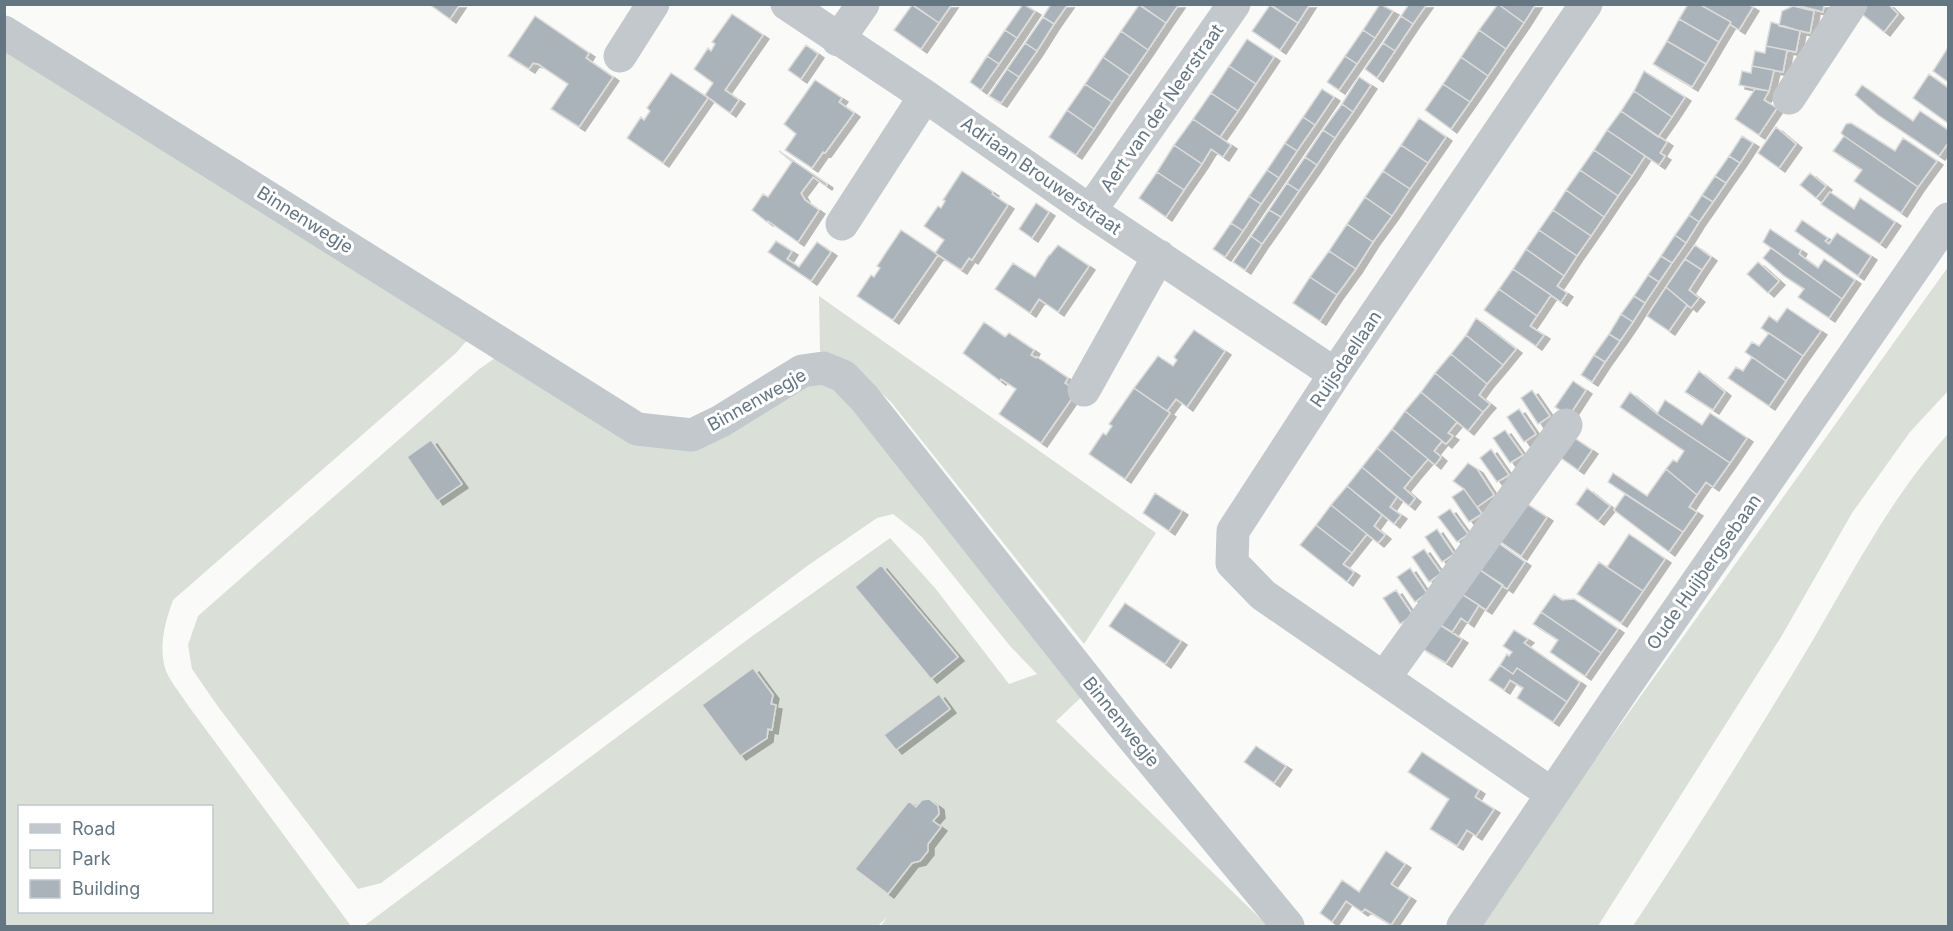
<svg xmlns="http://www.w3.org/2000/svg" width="1953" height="931" font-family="Inter,sans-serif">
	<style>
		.green { fill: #dadfd7; fill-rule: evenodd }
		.building { fill: #aab3b9; stroke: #dcdcda; stroke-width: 1.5; filter: url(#shadow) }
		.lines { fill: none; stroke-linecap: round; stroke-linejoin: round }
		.minor { stroke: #c3c8cc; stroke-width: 33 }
		.labels { text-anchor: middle; stroke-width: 6; stroke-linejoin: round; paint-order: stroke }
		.street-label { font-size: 18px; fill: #657683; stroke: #fff }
	</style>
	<defs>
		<filter id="shadow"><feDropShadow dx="6" dy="4" stdDeviation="0" flood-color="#0004"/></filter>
	</defs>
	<rect width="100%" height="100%" fill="#fafaf8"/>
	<path class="green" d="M4,41L469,338L456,353L173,600C165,622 158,648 166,671C171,683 181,694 187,704L351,926H5ZM20,806H212V912H20Z
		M1948,267V391L1910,432L1852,513L1781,637L1598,926H1476Z
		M819,296L1156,533L1084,644L891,402L853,366L820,351Z
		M498,356L668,444L803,378L833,380L1089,690L1056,721L1268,926H881L887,917L878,926H364L751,637L890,538L935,588L1009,684L1037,674L1010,646L922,537L893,514L877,518L810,564L381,883L358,889L219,708L192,669L188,645L198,616L478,370Z
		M1948,434V926H1633C1693,836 1751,743 1807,650C1851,576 1890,498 1948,434Z"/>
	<path class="building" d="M429,4H460L450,19Z
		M912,4H952L939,23Z
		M1023,4L1035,11L1017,38L1005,30Z
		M1051,4H1068L1054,24L1043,17Z
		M1139,4H1179L1166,23Z
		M1270,4H1310L1298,23Z
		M1380,4L1393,11L1375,38L1363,30Z
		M1409,4H1427L1413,24L1401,16Z
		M1498,4H1536L1524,23Z
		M1498,4L1524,23L1506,49L1479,30Z
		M1688,4H1699L1731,22L1719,42L1679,19Z
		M1699,4H1748L1753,7L1739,30L1730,24L1731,22Z
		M1793,4H1824L1823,12Z
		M1861,4H1888L1898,14L1884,32L1857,10Z
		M912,5L939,23L921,49L894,30Z
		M1139,5L1166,23L1148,50L1121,31Z
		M1270,5L1298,23L1280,50L1252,31Z
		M1793,6L1814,11L1810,33L1779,26L1782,11Z
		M732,14L763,35L725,90L739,100L730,113L705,95L713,83L694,69L708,48L711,51L715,44L712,42Z
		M535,16L589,53L586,58L613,77L579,127L551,109L568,84L538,64L533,63L529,69L508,56Z
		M1401,16L1413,24L1395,51L1383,43Z
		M1043,17L1054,24L1037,51L1025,43Z
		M1679,19L1719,42L1706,64L1667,41Z
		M1771,22L1800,31L1796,52L1766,46Z
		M1005,30L1017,38L999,64L987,56Z
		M1363,30L1375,38L1357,64L1345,56Z
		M1479,30L1506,49L1488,76L1461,57Z
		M1121,31L1148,50L1130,76L1103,57Z
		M1247,39L1274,57L1256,84L1229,66Z
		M1667,41L1706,64L1692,87L1653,64Z
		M1025,43L1037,51L1019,77L1007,69Z
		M1383,43L1395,51L1377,78L1365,69Z
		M806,45L818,54L801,79L788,70Z
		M1766,46L1787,50L1783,72L1752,66L1755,51L1765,53Z
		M1947,49L1948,50V82L1933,71Z
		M987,56L999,64L981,90L970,82Z
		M1345,56L1357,64L1339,90L1327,82Z
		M1103,57L1130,76L1112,102L1085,84Z
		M1461,57L1488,76L1470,102L1443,84Z
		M1229,66L1256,84L1238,111L1211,93Z
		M1752,66L1774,70L1769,91L1739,85L1742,71L1751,73Z
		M1007,69L1019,77L1001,103L989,96Z
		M1644,71L1685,97L1672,117L1634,91Z
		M671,73L708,98L663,163L627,138L641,117L644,120L650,111L647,108Z
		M1929,74L1948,88V123L1913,98Z
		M1359,77L1371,85L1353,112L1342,104Z
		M815,80L842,98L839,102L854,113L825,153L823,152L812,168L785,150L796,134L784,124Z
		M1085,84L1112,102L1094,129L1067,110Z
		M1443,84L1470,102L1451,129L1425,110Z
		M1862,85L1913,121L1920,111L1948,130V143L1939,156L1878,115L1855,95Z
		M1322,89L1334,97L1315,125L1303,117Z
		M1755,89L1769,91L1764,100L1777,108L1759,135L1735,119Z
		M1634,91L1672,117L1658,137L1621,111Z
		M1211,93L1238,111L1220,137L1193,119Z
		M1342,104L1353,112L1335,138L1323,130Z
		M1067,110L1094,129L1076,155L1049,137Z
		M1621,111L1667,142L1660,153L1665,156L1659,165L1607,130Z
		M1303,117L1315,125L1297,151L1285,143Z
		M1419,118L1446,137L1428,163L1401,145Z
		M1193,119L1231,145L1223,157L1211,149L1202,164L1174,145Z
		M1851,123L1895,151L1903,138L1937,161L1918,187L1844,136L1841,133L1846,124Z
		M1776,127L1796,144L1779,168L1758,153Z
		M1323,130L1335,138L1317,165L1305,157Z
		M1607,130L1645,156L1632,176L1594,150Z
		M1742,136L1753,143L1740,163L1729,156Z
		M1844,136L1918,187L1901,213L1854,181L1862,170L1833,151Z
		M1285,143L1297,151L1279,178L1267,170Z
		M1174,145L1202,164L1184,190L1157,172Z
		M1401,145L1428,163L1410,189L1383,171Z
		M1594,150L1632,176L1618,196L1580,170Z
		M779,151L827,184L826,186L813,177L801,193L805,200L819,210L798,242L768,221L767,222L752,210L763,194L768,197L792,162Z
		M1729,156L1740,163L1726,183L1715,176Z
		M1305,157L1317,165L1299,191L1287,183Z
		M1267,170L1279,178L1261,204L1249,196Z
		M1580,170L1618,196L1604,217L1566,190Z
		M962,171L993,192L992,194L1008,205L972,260L969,258L961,270L935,253L944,240L924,226L938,206L941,208L945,201L943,200Z
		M1383,171L1410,189L1392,216L1365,197Z
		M1157,172L1184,190L1166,217L1139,198Z
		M1810,173L1826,186L1816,198L1800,185Z
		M1715,176L1726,183L1713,202L1702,195Z
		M1287,183L1299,191L1281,217L1269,210Z
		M1566,190L1604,217L1591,236L1553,210Z
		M1830,192L1854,209L1860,198L1895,222L1880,244L1821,204Z
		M1702,195L1713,202L1699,222L1689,215Z
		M1249,196L1261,204L1243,231L1231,223Z
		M1365,197L1392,216L1373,242L1347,224Z
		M1036,203L1049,212L1032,238L1019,229Z
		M1269,210L1281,217L1262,244L1251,236Z
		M1553,210L1591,236L1577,256L1539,230Z
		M1689,215L1699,222L1686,243L1675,235Z
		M1802,220L1828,238L1825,241L1829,244L1837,233L1871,256L1858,276L1795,231Z
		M1231,223L1243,231L1225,257L1213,249Z
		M1347,224L1373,242L1356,269L1329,251Z
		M1770,229L1801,250L1799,254L1818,268L1824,259L1855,280L1842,299L1763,242Z
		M901,230L938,255L893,320L857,296L871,275L874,277L880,268L877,266Z
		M1539,230L1577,256L1564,276L1526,249Z
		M1675,235L1686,243L1672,263L1661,256Z
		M1251,236L1262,244L1245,270L1233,262Z
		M776,241L792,251L787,259L799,267L817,242L831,252L811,281L768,252Z
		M1058,245L1089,266L1058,312L1039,299L1030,313L995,289L1013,263L1035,277L1049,255H1050Z
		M1695,245L1711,257L1702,270L1685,259Z
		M1771,248L1842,299L1829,318L1798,297L1804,289L1784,276L1763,258Z
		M1526,249L1564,276L1557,286L1567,293L1561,302L1513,269Z
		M1329,251L1356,269L1337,295L1310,277Z
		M1661,256L1672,263L1659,282L1648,275Z
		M1685,259L1702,270L1689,290L1699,298L1691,308L1666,287Z
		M1758,262L1779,281L1768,293L1747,274Z
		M1513,269L1551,295L1537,316L1499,289Z
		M1648,275L1659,282L1645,303L1634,296Z
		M1310,277L1337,295L1320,321L1293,303Z
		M1666,287L1687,305L1669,331L1647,316Z
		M1499,289L1537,316L1530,326L1544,335L1536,346L1484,310Z
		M1634,296L1645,303L1633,322L1621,314Z
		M1787,308L1821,331L1803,356L1761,328L1769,316L1777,322Z
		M1621,314L1633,322L1620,341L1609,334Z
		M1476,318L1516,349L1503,365L1466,335Z
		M984,322L1005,337L1009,333L1034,350L1031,355L1036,358L1037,357L1068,378L1065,383L1077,391L1041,443L999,414L1016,389L1001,379L1000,381L963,353Z
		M1194,330L1225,351L1187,407L1176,399L1167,411L1134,388L1158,356L1173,366L1177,360L1174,357Z
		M1769,333L1803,356L1786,381L1745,352L1752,342L1759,346Z
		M1609,334L1620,341L1605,362L1594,355Z
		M1466,335L1503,365L1487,384L1451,354Z
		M1451,354L1487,384L1479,395L1490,404L1483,412L1435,373Z
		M1594,355L1605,362L1592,382L1581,375Z
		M1752,357L1786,381L1769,406L1728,378L1736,367L1743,371Z
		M1699,371L1725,392L1713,410L1685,392Z
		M1435,373L1483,412L1468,431L1421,392Z
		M1573,381L1586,390L1569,416L1555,407Z
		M1134,388L1170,413L1125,479L1089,454L1103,433L1106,435L1112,426L1109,424Z
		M1532,390L1550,416L1538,424L1521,398Z
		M1421,392L1457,422L1448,433L1453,436L1446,444L1405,411Z
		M1630,392L1657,414L1730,463L1713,487L1706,482L1697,495L1666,469L1673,460L1677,462L1684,451L1620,407Z
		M1665,400L1702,425L1710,413L1747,438L1730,463L1657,414Z
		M1519,409L1536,434L1524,442L1507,417Z
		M1405,411L1442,441L1434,451L1441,457L1435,465L1392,429Z
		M1392,429L1428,459L1412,478L1377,448Z
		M1505,430L1523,455L1510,463L1493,438Z
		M1567,433L1592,450L1578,470L1554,453Z
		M431,440L462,484L437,501L407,457Z
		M1377,448L1412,478L1404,488L1415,498L1409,506L1362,467Z
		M1491,449L1509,475L1497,482L1480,458Z
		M1468,463L1477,469L1494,495L1477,507L1464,489L1453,481Z
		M1362,467L1397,497L1390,507L1401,515L1394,524L1347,486Z
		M1666,469L1697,495L1689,507L1697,512L1683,532L1608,482L1613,473L1647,496Z
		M1347,486L1382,515L1374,526L1385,535L1378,543L1331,505Z
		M1587,488L1610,506L1598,521L1576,504Z
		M1464,489L1482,514L1469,522L1452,497Z
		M1155,493L1182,511L1169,531L1143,513Z
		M1625,494L1683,532L1669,552L1614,510Z
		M1521,500L1547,517L1521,556L1495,538Z
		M1331,505L1367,534L1352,553L1316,525Z
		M1450,509L1468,534L1457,542L1438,517Z
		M1316,525L1352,553L1343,564L1354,572L1347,582L1300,545Z
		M1437,529L1454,554L1442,562L1425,537Z
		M1629,534L1665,559L1643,591L1607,567Z
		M1494,540L1525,562L1507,589L1476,567Z
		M1424,549L1441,573L1429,582L1412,557Z
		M1599,562L1643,591L1621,623L1577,594Z
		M881,565L958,657L931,679L855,587Z
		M1410,568L1427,593L1415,602L1397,577Z
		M1477,568L1503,585L1486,610L1460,593Z
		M1396,590L1413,615L1400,624L1383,598Z
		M1460,593L1479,605L1468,623L1461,618L1452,632L1437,623Z
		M1554,594L1562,600L1574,599L1618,629L1601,653L1541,612Z
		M1125,603L1181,641L1165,664L1109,626Z
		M1541,612L1601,653L1585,676L1550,652L1558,640L1533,624Z
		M1437,623L1462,639L1446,663L1421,648Z
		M1514,630L1528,639L1524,643L1580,682L1567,702L1517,668L1513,674L1500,665L1507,654L1509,656L1512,652L1503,646Z
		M1500,665L1513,674L1517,668L1567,702L1553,722L1517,698L1523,688L1510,680L1504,690L1489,680Z
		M753,668L773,695L771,704L776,705L772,730L768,729L767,738L740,756L702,705Z
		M939,694L950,709L896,750L884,735Z
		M1256,746L1286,766L1274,783L1244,762Z
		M1422,752L1479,790L1475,797L1494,809L1476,836L1467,830L1457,846L1430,829L1449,799L1408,772Z
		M929,799L938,806L939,814L933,821L941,827L928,844V851L920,861L912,863L888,894L855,869L909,801L916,807L922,800Z
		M1386,851L1405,864L1391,884L1410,897L1391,925L1365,909L1362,912L1346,901L1332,922L1320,913L1342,880L1359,892Z"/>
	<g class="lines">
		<path class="minor" d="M787,4L925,96L1090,211L1335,374
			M4,32L637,429L692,435L721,421L802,371L823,368L843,376L865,399L1125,728L1288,926
			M838,40L863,4
			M620,56L653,4
			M1789,98L1851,4
			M1090,211L1234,4
			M842,224L925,96
			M1084,390L1159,256
			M1384,678L1566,425
			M1552,794L1263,595L1232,563L1233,531L1335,374L1586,4
			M1463,926L1624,688L1948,219"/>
	</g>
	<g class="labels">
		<g class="street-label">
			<text transform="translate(1162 108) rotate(-55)" y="6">Aert van der Neerstraat</text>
			<text transform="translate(1041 176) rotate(35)" y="6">Adriaan Brouwerstraat</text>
			<text transform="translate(305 220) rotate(32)" y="6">Binnenwegje</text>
			<text transform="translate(1346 359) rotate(-56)" y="6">Ruijsdaellaan</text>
			<text transform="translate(757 400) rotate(-29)" y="6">Binnenwegje</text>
			<text transform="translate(1704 572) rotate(-55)" y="6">Oude Huijbergsebaan</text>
			<text transform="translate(1121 722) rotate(51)" y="6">Binnenwegje</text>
		</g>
	</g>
	<rect width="1953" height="931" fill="none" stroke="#657683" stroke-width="12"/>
	<rect x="18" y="805" width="195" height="108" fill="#ffffff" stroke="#c1c8cd" stroke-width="1.5"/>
	<rect x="30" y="824" width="30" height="9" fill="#c3c8cc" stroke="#c1c8cd" stroke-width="1.5"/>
	<text x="72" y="835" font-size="18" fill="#657683">Road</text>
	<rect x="30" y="850" width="30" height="18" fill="#dadfd7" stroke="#c1c8cd" stroke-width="1.5"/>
	<text x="72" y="865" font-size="18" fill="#657683">Park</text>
	<rect x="30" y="880" width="30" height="18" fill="#aab3b9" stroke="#c1c8cd" stroke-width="1.5"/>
	<text x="72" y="895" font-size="18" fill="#657683">Building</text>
</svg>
